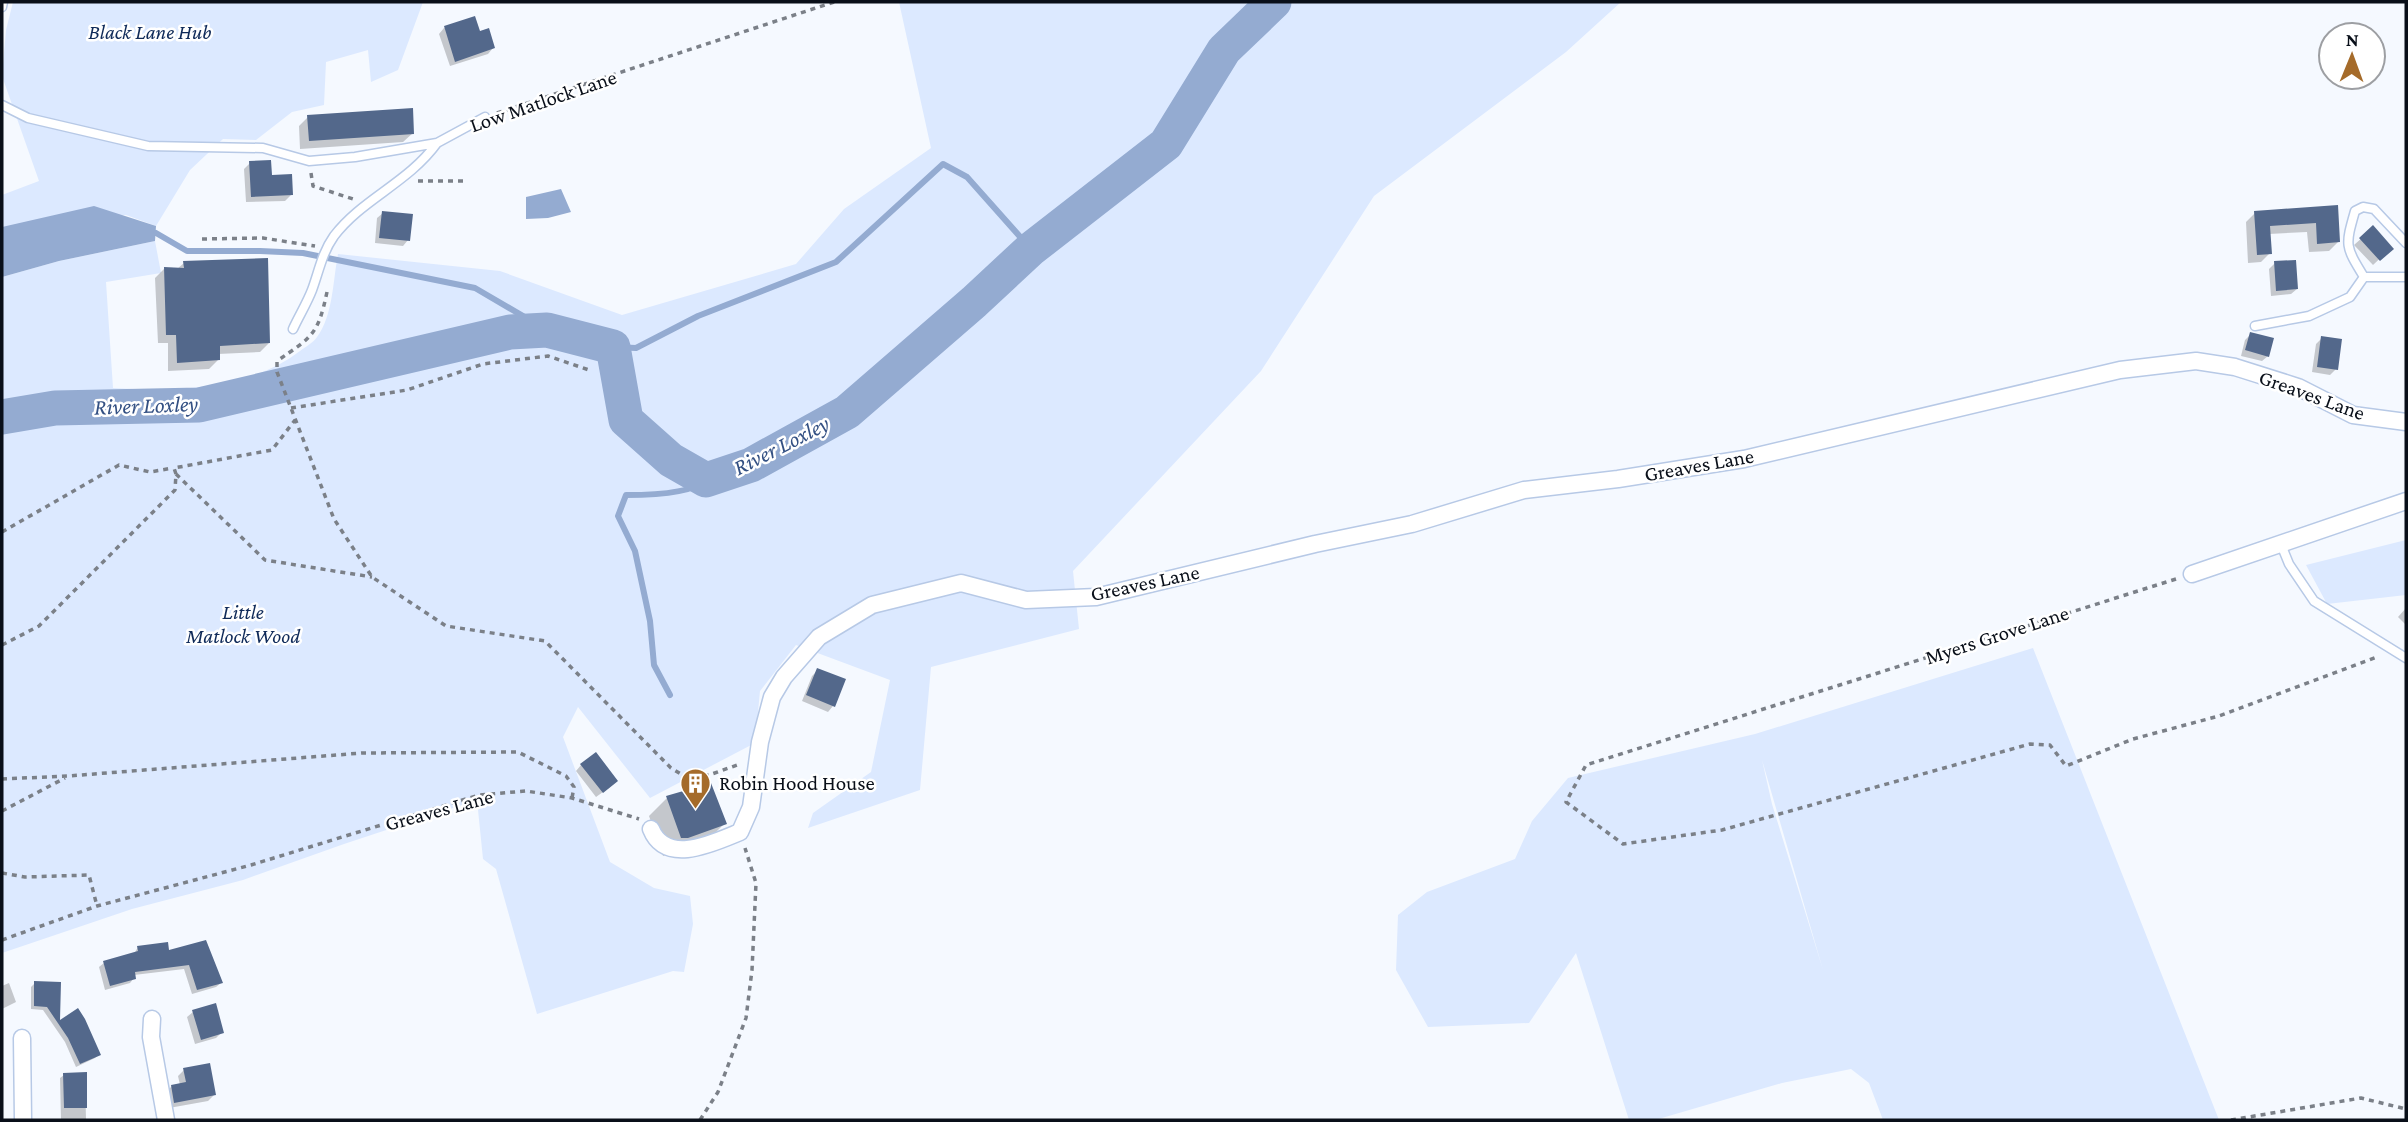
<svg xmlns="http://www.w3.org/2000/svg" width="2408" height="1122" font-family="'Crimson Pro',serif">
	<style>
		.green { fill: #dce9ff; fill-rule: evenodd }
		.water { fill: #94abd1 }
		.shadow { fill: #0003 }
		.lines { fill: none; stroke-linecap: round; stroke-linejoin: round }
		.stream { stroke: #94abd1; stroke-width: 6 }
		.river { stroke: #94abd1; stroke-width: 35 }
		.building { fill: #53688b }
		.service-casing { stroke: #b7c9e6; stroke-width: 11 }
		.minor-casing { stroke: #b7c9e6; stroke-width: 19 }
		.path { stroke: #7b8088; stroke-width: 3.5; stroke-dasharray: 5 5; stroke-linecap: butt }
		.service { stroke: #fff; stroke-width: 8 }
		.minor { stroke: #fff; stroke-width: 16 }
		.labels { text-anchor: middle; stroke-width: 5; stroke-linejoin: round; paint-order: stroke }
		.park-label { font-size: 21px; font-style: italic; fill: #0f2a59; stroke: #fff }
		.street-label { font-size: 21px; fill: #090f19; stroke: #fff }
		.poi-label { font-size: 21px; fill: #090f19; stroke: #fff; text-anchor: start }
		.water-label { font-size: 23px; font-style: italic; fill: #335083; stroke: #fff }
	</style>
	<rect width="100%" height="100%" fill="#f5f9ff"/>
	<path class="green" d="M13,2H423L398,70L371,82L368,50L326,62L324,105L292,112L256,140L223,139L190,170L156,226L126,215L2,227V195L39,181L2,76L6,30Z
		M899,2H1621L1566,52L1374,196L1261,371L1073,571L1079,629L931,667L920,790L808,828L813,813L871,772L890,680L796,645L760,691L755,743L650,798L578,707L563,737L610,862L654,888L690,896L693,924L684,972L673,971L537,1014L496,869L483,859L477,800L344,844L243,880L132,909L2,953V277L59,261L155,241L161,273L106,282L113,388C175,392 249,390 300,351C305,347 313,343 317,337C333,316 333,280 338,254L500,271L622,315L796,264L844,209L931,148Z
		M2406,540V595L2327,604L2306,565Z
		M2033,648L2219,1120H1883L1869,1083L1851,1069L1782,1083L1655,1120H1629L1576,953L1529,1023L1428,1027L1396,970L1398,915L1427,892L1515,859L1532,821L1568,778L1755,734ZM1762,760L1823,970L1772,804Z"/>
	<path class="water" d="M561,189L571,212L548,218L526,219V197Z
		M94,206L156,226L155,241L59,261L2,277V227Z"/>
	<path class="shadow" d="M474,18L479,33L493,48L488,54L450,66L439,34L444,28Z
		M308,117L413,133L403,142L300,149L299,126Z
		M250,163L270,176L291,195L285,201L246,202L244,169Z
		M2336,207L2338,242L2329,251L2309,252L2307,232L2269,234L2270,253L2261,262L2248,263L2246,222L2255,213Z
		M383,213L408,240L403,246L375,243L377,218Z
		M2373,228L2391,248L2373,265L2354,245Z
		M184,263L269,343L260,352L218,354V360L209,369L168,371V343H158L155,278L164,269H177Z
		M2275,263L2297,289L2291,294L2271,296L2269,269Z
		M2251,334L2268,356L2262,361L2241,356L2245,340Z
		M2322,338L2336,369L2330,375L2312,372L2316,344Z
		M2406,608V625L2398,617Z
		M818,670L833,706L828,712L802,701L812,676Z
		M581,765L610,787L596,797L576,771Z
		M710,785L725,823L707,841L663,856L649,816L667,798Z
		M138,947L168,952L221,983L216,987L192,994L184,969L134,975V978L130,983L105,990L99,967L104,963L134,954Z
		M9,983L16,1002L2,1009V986Z
		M35,983L59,1024L99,1054L95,1058L76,1067L65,1042L43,1010L31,1009V987Z
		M193,1012L222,1032L216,1038L195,1044L187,1017Z
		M184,1070L214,1095L208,1101L169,1108L166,1092L172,1086L180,1085L178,1076Z
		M85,1074L86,1120H61L60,1078L64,1075Z"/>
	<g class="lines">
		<path class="stream" d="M156,233L187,251H260L303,253L475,288L547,330
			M613,347L636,348L698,316L836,262L943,164L967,177L1031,249
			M670,695L654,665L650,621L635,551L618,516L626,495C646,495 692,494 706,480"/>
		<path class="river" d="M2,417L55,408L199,405L510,332L547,330L613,347L626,420L671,460L706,480L751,465L847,412L974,302L1031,249L1166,144L1224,50L1274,2"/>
	</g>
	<path class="building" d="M475,16L480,31L489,28L495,48L455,62L444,26Z
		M413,108L414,134L309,141L307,115Z
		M271,160L272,175L292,174L293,195L251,197L249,161Z
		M2338,205L2340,242L2317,244L2316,223L2270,226L2272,254L2257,255L2254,211Z
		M382,211L413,214L410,241L379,238Z
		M2373,225L2394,249L2380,261L2359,238Z
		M268,258L270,343L220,346V360L177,363L176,335H166L164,267L184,268L183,261Z
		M2296,260L2298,289L2276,291L2274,261Z
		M2250,332L2274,338L2269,357L2245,350Z
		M2321,336L2342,339L2338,370L2317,367Z
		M817,668L846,679L835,707L806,695Z
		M596,752L618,781L603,793L580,764Z
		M711,783L727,824L688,838H681L666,796Z
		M206,940L223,983L197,990L189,965L135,972L136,979L110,986L103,961L138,951L137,946L168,942L169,950Z
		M34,981L61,982L60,1020L78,1008L85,1019L101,1055L80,1064L68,1038L47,1007L34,1006Z
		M216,1003L224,1033L201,1040L192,1010Z
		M210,1063L216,1095L174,1103L171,1085L186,1082L183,1068Z
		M87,1072V1108H64L63,1073Z"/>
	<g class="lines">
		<defs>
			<path id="service" d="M2,7L3,2
				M2,105L28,118L148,146L263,148L309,161L355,157L437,143L485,117
				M2364,277H2406
				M2255,326L2309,316L2350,297L2364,277C2345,246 2345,246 2355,211L2363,207L2374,209L2406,243
				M293,329C299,316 307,303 312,290C319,271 322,253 334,236C362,199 408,183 437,143
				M2280,542L2289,564L2314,601L2406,658"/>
			<path id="minor" d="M2192,574L2406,501
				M651,829C666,866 713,843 740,832L751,807L760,742L772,697L784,677L819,637L872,605L961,583L1026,600L1096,597L1315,544L1412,524L1524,490L1618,479L1744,459L2120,370L2196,361L2235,367L2298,387L2353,415L2406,422
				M152,1019L151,1037L166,1120
				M22,1038L23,1120"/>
		</defs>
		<use href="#service" class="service-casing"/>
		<use href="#minor" class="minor-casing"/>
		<path class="path" d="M497,113L834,2
			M311,173L313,186L353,199
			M418,181H464
			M202,239L263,238L315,246
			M327,292C318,335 312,337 277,361V372L334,519L372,577L446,626L545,641L671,768L686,777L709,775L740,764
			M291,408L407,390L483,364L548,356L589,370
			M176,474L265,560L372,577
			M2,532L119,465L150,472L173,468
			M2176,579L1586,765L1566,802L1623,844L1722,830L2030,744L2050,745L2066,766L2133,739L2219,716L2377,657
			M2,645L39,626L175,490L176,474L174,468L272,450L295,420
			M2,779L68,776L362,753L518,752L566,776L574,787L572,798
			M2,811L65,778
			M2,873L25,877L89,875L97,906
			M2,940L97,906L251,865L479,795L526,791L572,798L639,819
			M700,1120L718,1092L746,1018L752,970L756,883L745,848
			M2231,1120L2361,1098L2406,1109"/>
		<use href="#service" class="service"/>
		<use href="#minor" class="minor"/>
	</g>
	<defs>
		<symbol id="building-pin" viewBox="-11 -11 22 30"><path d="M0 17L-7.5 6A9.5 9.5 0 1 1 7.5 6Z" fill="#a56b2a" stroke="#fff"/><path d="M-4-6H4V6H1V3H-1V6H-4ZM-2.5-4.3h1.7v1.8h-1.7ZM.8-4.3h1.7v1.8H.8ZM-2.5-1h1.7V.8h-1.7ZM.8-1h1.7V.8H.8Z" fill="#fff"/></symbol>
	</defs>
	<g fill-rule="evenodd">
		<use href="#building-pin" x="678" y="766" width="35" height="47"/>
	</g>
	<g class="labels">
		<g class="park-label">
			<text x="150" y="39">Black Lane Hub</text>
			<text x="243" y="619">Little<tspan x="243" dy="24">Matlock Wood</tspan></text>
		</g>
		<g class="street-label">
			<text transform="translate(543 101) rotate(-19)" y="7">Low Matlock Lane</text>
			<text transform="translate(2312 395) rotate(20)" y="7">Greaves Lane</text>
			<text transform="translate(1699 465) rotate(-10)" y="7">Greaves Lane</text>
			<text transform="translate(1145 583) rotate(-12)" y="7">Greaves Lane</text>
			<text transform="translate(1997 635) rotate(-18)" y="7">Myers Grove Lane</text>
			<text transform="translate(439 810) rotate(-15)" y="7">Greaves Lane</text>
		</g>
		<g class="poi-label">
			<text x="719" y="790">Robin Hood House</text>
		</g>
		<g class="water-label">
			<text transform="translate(146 405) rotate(-2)" y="8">River Loxley</text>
			<text transform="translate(781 445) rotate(-27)" y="8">River Loxley</text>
		</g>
	</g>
	<rect width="2408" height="1122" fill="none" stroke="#090f19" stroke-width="7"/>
	<g transform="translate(2352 56) rotate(1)"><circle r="33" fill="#ffffff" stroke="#9d9fa3" stroke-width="2"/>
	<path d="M0-5L12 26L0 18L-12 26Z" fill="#a56b2a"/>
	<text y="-10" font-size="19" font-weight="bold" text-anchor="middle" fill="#090f19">N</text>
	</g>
</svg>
